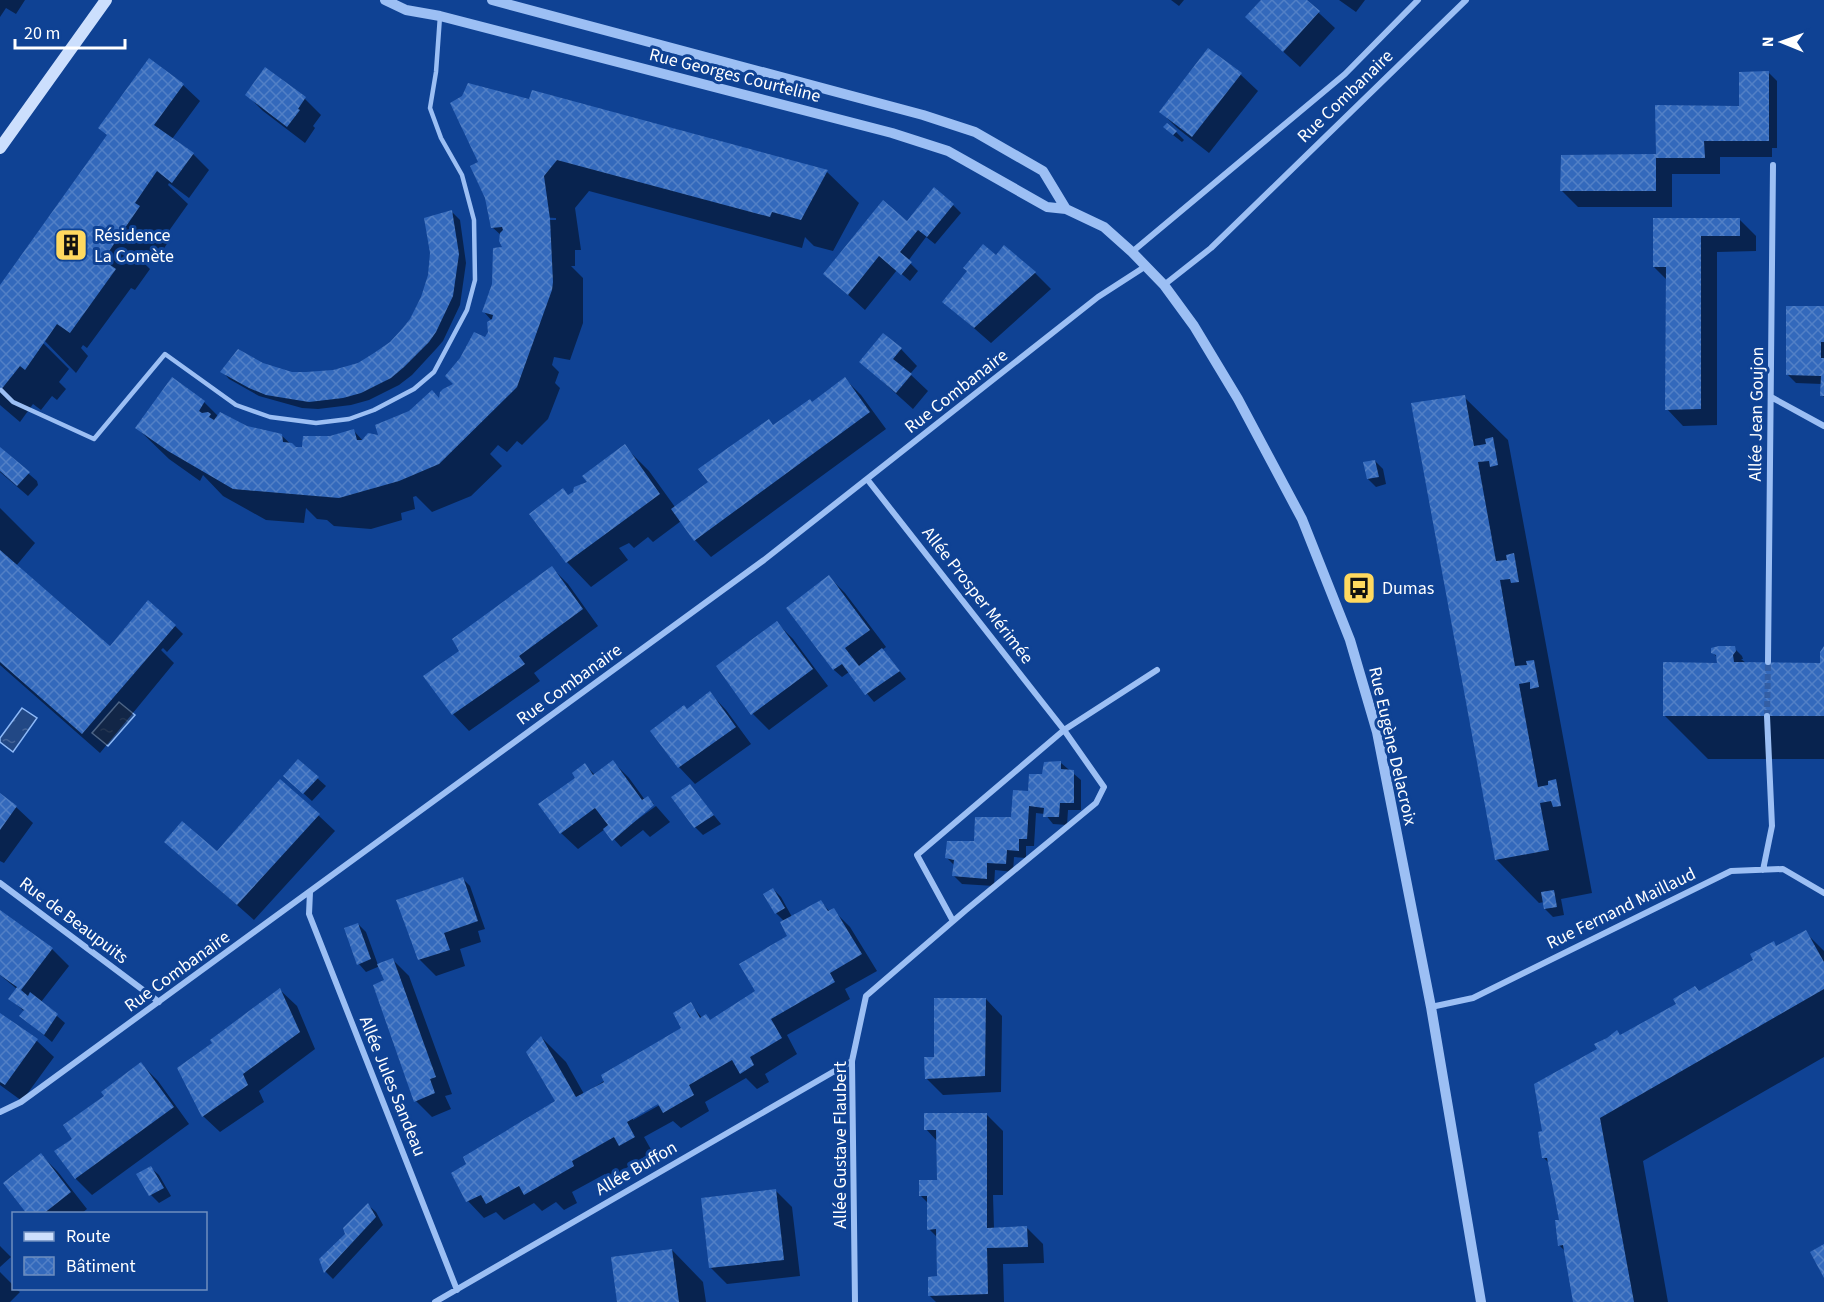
<svg xmlns="http://www.w3.org/2000/svg" width="1824" height="1302" font-family="'Source Sans 3',sans-serif">
	<style>
		.water { fill: url(#water-ripples); stroke: #8db9f8; stroke-width: 1.5 }
		.shadow { fill: #0007; fill-rule: evenodd }
		.building { fill: url(#building-cross-hatch) }
		.lines { fill: none; stroke-linecap: round; stroke-linejoin: round }
		.minor-tunnel { stroke: #335ea4; stroke-width: 6; stroke-dasharray: 6 3; stroke-linecap: butt }
		.service { stroke: #9cbff4; stroke-width: 4.5 }
		.minor { stroke: #9cbff4; stroke-width: 6 }
		.tertiary { stroke: #9cbff4; stroke-width: 10 }
		.secondary { stroke: #ccdffd; stroke-width: 12 }
		.labels { text-anchor: middle; stroke-width: 6; stroke-linejoin: round; paint-order: stroke }
		.street-label { font-size: 18px; fill: #fff; stroke: #0f4294 }
		.poi-label { font-size: 18px; fill: #fff; stroke: #0f4294; text-anchor: start }
	</style>
	<defs>
		<pattern id="water-ripples" width="26" height="14" patternUnits="userSpaceOnUse" patternTransform="scale(1.5)"><rect width="26" height="14" fill="#224885"/><path d="M2 4q2-2 4 0t4 0M15 11q2-2 4 0t4 0" fill="none" stroke="#436397"/></pattern>
		<pattern id="building-cross-hatch" width="8" height="8" patternUnits="userSpaceOnUse" patternTransform="scale(1.5)"><rect width="8" height="8" fill="#3369bc"/><path d="M0 0l8 8M0 8l8-8" fill="none" stroke="#5280c6"/></pattern>
	</defs>
	<rect width="100%" height="100%" fill="#0f4294"/>
	<path class="water" d="M119,702L135,715L108,746L92,733Z
		M22,708L37,718L13,752L0,742V738Z"/>
	<path class="shadow" d="M0,0H25L16,14L6,8L0,17Z
		M1171,0H1184L1179,6Z
		M1264,0H1305L1335,28L1300,67L1264,34Z
		M1339,0H1365L1356,12Z
		M1209,50L1241,75L1258,91L1209,153L1177,128L1161,112Z
		M1769,73L1777,81V148H1772V157H1720V174H1672V207H1578L1562,191L1657,156L1742,108Z
		M183,85L200,101L172,139L193,154L209,170L189,198L169,183L168,185L188,204L166,235L170,239L161,253L154,250L144,263L150,269L135,290L131,288L87,348L83,345L81,348L88,356L76,373L40,336L38,338L69,369L59,382L66,389L57,400L52,396L41,410L33,404L20,422L0,405V288Z
		M247,95L305,99L321,115L313,126L315,128L305,143L263,111Z
		M530,101L657,126L827,172L859,203L833,251L814,246L805,237L802,248L589,191L575,208L581,250H575V266H571L583,278V323L570,360L554,357L552,365L559,372L555,383L560,388L548,419L522,445L517,441L507,452L498,445L490,454L502,466L471,496L432,512L416,496L413,497L415,509L401,513L402,520L371,529L334,526L327,520L317,519L306,508L304,523L266,520L223,496L203,475L200,481L169,459L137,428L204,402L219,417L247,428L281,435L295,448H303L330,438L354,431L363,441L380,437L441,401L456,385L486,339L492,321L484,312L504,248L502,236L492,227L479,163ZM537,217L556,218V220H537Z
		M1176,132L1184,140L1182,142L1173,135Z
		M953,205L961,213L935,244L926,237L908,261L918,271L910,281L897,270L865,310L825,274L907,223Z
		M452,212L460,220L466,263L460,305L443,341L436,349L412,375L399,385L369,400L351,405L318,409L302,408L259,396L229,379L222,371L263,364L292,373L333,372L359,365L391,343L411,320L422,298Z
		M1654,219H1739L1756,236V251L1717,252V425L1683,426L1667,409V280L1654,267Z
		M996,257L1035,273L1051,289L991,343L944,302Z
		M1824,308V397L1822,395V384L1796,383L1788,375Z
		M901,349L917,366L910,374L928,391L913,409L861,362Z
		M845,379L861,395L886,429L711,557L695,540L681,521L653,542L648,537L634,548L629,543L619,548L628,560L591,587L567,562L569,496L589,482L624,446L649,471L675,507L710,483L774,426L813,403Z
		M1464,397L1508,440L1592,893L1561,899L1564,915L1553,917L1545,909L1544,902L1539,903L1496,859Z
		M0,449L37,481L38,485L28,496L0,472Z
		M1375,461L1383,469L1386,484L1376,487L1368,479Z
		M0,508L35,543L16,566L110,648L175,626L183,634L167,652L163,648L161,650L174,663L100,753L0,665Z
		M552,568L568,584L598,626L534,673L540,681L469,731L453,714L462,651Z
		M829,577L845,593L886,647L882,650L906,679L874,702L849,672L842,677L834,670L788,608Z
		M777,623L793,639L828,686L769,730L753,714L718,667Z
		M1734,648L1742,656L1743,659H1741L1746,663L1821,664L1824,648V759H1708L1665,716L1718,664V658L1713,653Z
		M710,693L726,710L751,744L695,784L679,767L687,711Z
		M299,762L326,786L312,801L293,784Z
		M613,762L629,778L645,800L648,798L654,804L632,820L634,822L656,806L670,822L650,837L643,830L621,847L605,829L578,849L561,833L577,778L585,765L595,775Z
		M1061,763L1081,780V810H1068L1067,825L1053,824L1045,814L1036,813L1034,846H1026V858L1014,857L1013,872L995,870L994,886L962,884L954,876L955,866L947,858L1013,819L1029,792L1044,775Z
		M690,786L721,824L703,835L695,827Z
		M0,795L16,807L33,823L4,863L0,861Z
		M318,815L335,831L254,920L166,842L217,853Z
		M462,878L470,886L485,929L478,931L481,942L460,949L465,966L436,976L419,959Z
		M773,889L781,897L792,917L821,902L830,912L833,910L850,927L877,971L845,989L850,999L787,1035L797,1054L765,1074L769,1082L757,1089L746,1078L705,1102L709,1111L681,1128L673,1121L644,1137L658,1162L645,1170L637,1162L608,1178L605,1174L572,1192L577,1203L564,1210L556,1202L542,1211L534,1203L504,1220L496,1212L484,1218L468,1201L453,1174L557,1102L542,1038L566,1062L584,1094L684,1029L691,1004L702,1018L706,1016L711,1021L757,992L789,937L785,922L776,913ZM663,1099L665,1102L633,1120V1116Z
		M0,911L52,949L69,966L41,1002L65,1023L52,1042L21,1016L24,1011L10,999L17,989L0,975Z
		M358,924L366,932L378,965L393,960L409,976L452,1094L445,1096L451,1109L432,1117L416,1101L386,981L380,966L366,972L359,964Z
		M1805,932L1824,951V1057L1643,1161L1668,1302H1575L1566,1252L1559,1245L1561,1221L1550,1164L1543,1157L1544,1132L1599,1049L1617,1032L1621,1036L1755,960L1773,943L1777,947Z
		M280,990L297,1006L315,1049L259,1091L264,1102L220,1132L203,1116L179,1069Z
		M986,999L1002,1016L1001,1092L943,1095L926,1078L936,1059Z
		M0,1015L37,1041L54,1057L22,1101L0,1085Z
		M141,1064L158,1081L189,1124L92,1195L76,1179L74,1139L106,1096Z
		M986,1114L1003,1131V1195H993L994,1229L1026,1227L1043,1244L1044,1263L1003,1264L1004,1302H936L929,1295L938,1278V1238L929,1229L928,1203L921,1196L938,1182L937,1141L926,1129Z
		M41,1155L58,1172L87,1209L81,1214H29Z
		M151,1168L159,1175L171,1196L159,1203L151,1195L138,1174Z
		M775,1190L792,1207L800,1276L727,1284L711,1268Z
		M368,1205L376,1212L383,1225L333,1279L326,1272L321,1260L346,1234Z
		M0,1246L11,1257L0,1267Z
		M672,1250L703,1282L706,1302H618Z
		M0,1272L14,1286V1288L20,1292L10,1302H0Z"/>
	<path class="building" d="M1261,0H1307L1320,11L1283,52L1245,17Z
		M1208,48L1242,73L1192,137L1159,112Z
		M149,58L184,84L154,125L194,153L172,183L157,171L135,203L140,206L103,260L116,269L70,333L57,324L25,370L20,366L0,391V285L107,135L98,128Z
		M265,67L306,97L298,109L300,110L287,127L245,95Z
		M1769,71V141H1704L1705,158H1656V191H1560L1561,155L1656,154L1655,105L1739,106V72Z
		M468,83L529,99L532,90L828,170L801,220L772,212L770,217L557,160L544,176L550,219L553,282L552,290L517,387L439,464L399,481L339,498L233,489L168,451L135,428L172,377L205,401L199,411L202,413L208,412L211,414L209,417L214,420L220,412L247,426L282,434L283,442L292,443L296,447H302L303,436H330L354,429L357,440H362L368,433L378,435L375,425L409,411L432,390L439,398L440,392L443,389L453,384L445,376L460,358L474,332L485,337L488,332L487,322L492,319L493,315L482,312L492,284L493,248L502,247L499,241L500,233L503,230L502,227L491,228L485,198L470,166L478,162L450,103L462,96Z
		M1167,123L1177,131L1173,135L1163,127Z
		M934,187L954,204L927,237L918,230L900,252L912,262L901,275L879,256L848,295L823,274L883,200L907,221Z
		M452,210L459,254L453,296L436,332L429,342L404,367L391,378L361,393L343,398L309,402L266,395L249,388L220,372L238,349L263,363L292,372H306L333,370L358,363L374,353L390,342L402,329L410,319L421,297L428,275L430,253L424,218Z
		M1653,218H1740V236H1701V409L1665,410L1666,267H1653Z
		M983,244L996,255L1004,245L1036,272L974,328L942,302L967,271L963,268Z
		M1786,306H1824V342H1821V358H1824V396H1820L1821,376L1786,375Z
		M883,333L902,348L893,359L912,374L896,393L859,362Z
		M845,377L870,412L694,541L671,509L708,482L698,469L769,419L773,425L810,399L812,402Z
		M1465,395L1474,446L1486,444L1485,439L1493,437L1498,465L1490,467L1489,461L1478,462L1496,561L1507,560L1506,555L1514,553L1519,582L1511,583L1510,579L1500,580L1515,666L1527,665L1526,661L1534,660L1539,687L1530,689V682L1519,684L1538,787L1548,785V781L1556,779L1561,806L1553,807L1551,801L1540,803L1549,850L1495,860L1411,403Z
		M625,444L660,494L566,563L529,514L563,488L568,495L573,492L574,487L587,482L582,476Z
		M0,447L30,472L17,486L0,471Z
		M1375,460L1379,477L1367,479L1363,462Z
		M0,550L110,646L148,600L176,625L82,734L0,662Z
		M552,566L583,609L519,656L525,664L452,715L423,676L459,651L452,639Z
		M829,575L870,630L845,648L859,666L882,648L900,671L865,695L842,664L833,670L786,608Z
		M777,621L813,669L751,715L716,666Z
		M1719,646H1735L1736,651L1733,655L1734,662L1820,663V652L1824,646V716H1663V662L1717,663L1716,655L1711,653V648Z
		M710,691L736,727L678,768L650,731L684,705L687,709Z
		M298,759L319,777L303,794L283,776Z
		M613,760L642,800L648,796L654,805L612,841L603,829L608,825L595,808L560,834L538,804L575,778L572,773L585,763L593,775Z
		M1061,761V769L1074,770V803H1060L1059,817H1043L1044,808L1029,806L1027,839H1019V851L1007,850L1006,864L987,863V879L952,876L954,860L945,858L947,841H974L975,817H1011L1013,790L1028,791L1029,774H1042L1044,762Z
		M280,779L320,814L237,905L164,842L182,821L217,851Z
		M690,784L714,815L694,828L671,797Z
		M0,793L17,806L0,830Z
		M463,877L478,921L444,933L450,950L418,960L396,900Z
		M773,888L785,908L775,914L763,894Z
		M1554,890L1557,907L1544,909L1541,892Z
		M821,900L828,911L834,908L862,954L830,973L835,982L771,1019L782,1038L750,1057L754,1065L740,1074L732,1060L689,1085L694,1095L663,1113L658,1104L627,1122L635,1137L619,1146L614,1137L572,1161L574,1166L524,1195L519,1186L486,1204L481,1195L466,1202L451,1173L466,1164L463,1157L555,1101L526,1052L541,1036L576,1097L604,1082L601,1075L681,1028L673,1013L691,1002L700,1018L706,1014L710,1020L755,991L739,964L787,936L780,922Z
		M0,910L53,948L21,990L28,996L30,992L58,1014L44,1035L19,1016L24,1010L8,999L17,987L0,975Z
		M358,923L371,959L357,965L344,928Z
		M1806,930L1824,962V989L1600,1118L1634,1302H1573L1563,1245L1558,1246L1555,1220H1559L1547,1158H1542L1538,1132L1542,1131L1534,1084L1597,1049L1594,1044L1607,1038L1617,1030L1620,1035L1676,1004L1673,999L1695,986L1699,991L1753,960L1750,954L1774,941L1776,946Z
		M393,958L436,1077L430,1079L435,1093L414,1102L373,985L384,980L377,964Z
		M280,988L300,1032L243,1074L248,1085L202,1117L177,1068L212,1043L210,1040Z
		M934,998H986L985,1076L925,1079L924,1057H934Z
		M0,1013L38,1039L5,1085L0,1082Z
		M141,1062L174,1107L75,1179L54,1151L72,1139L63,1125L104,1096L101,1092Z
		M924,1113H987V1228L1027,1226L1028,1247L987,1248L988,1294L928,1296V1277L937,1276L936,1229L927,1230V1196H919V1180H937L936,1130H924Z
		M41,1153L71,1192L43,1214H27L3,1183Z
		M151,1166L164,1188L149,1196L136,1174Z
		M776,1189L784,1260L709,1268L701,1198Z
		M368,1203L376,1217L324,1273L319,1259L345,1234L343,1228Z
		M1824,1244V1278L1810,1252Z
		M672,1249L679,1302H617L611,1257Z"/>
	<g class="lines">
		<path class="minor-tunnel" d="M1767,716L1768,662"/>
		<path class="service" d="M1,390L13,402L94,439L165,354L236,405L270,417L316,423L349,419L374,410L414,389L434,372L467,310L475,280L474,220L462,175L441,138L430,108L436,72L440,16"/>
		<path class="minor" d="M1132,252L1345,74L1418,0
			M1164,285L1211,248L1466,0
			M1771,397L1824,426
			M1768,662L1773,165
			M1763,870L1772,826L1767,716
			M0,883L159,1002
			M310,892L309,914L457,1290
			M953,921L917,855L1064,730L1157,670
			M1431,1007L1473,998L1731,871L1783,869L1824,893
			M0,1112L21,1102L764,560L1098,297L1146,266
			M435,1302L852,1061
			M855,1302L852,1061L866,996L966,910L1096,803L1104,787L1064,730L867,479"/>
		<path class="tertiary" d="M385,0L406,10L440,16L892,133L948,151L1047,207L1066,209L1104,227L1132,252L1164,285L1194,326L1238,399L1302,519L1350,640L1377,732L1431,1007L1481,1302
			M492,0L923,115L975,132L1043,171L1066,209"/>
		<path class="secondary" d="M0,148L106,0"/>
	</g>
	<defs>
		<symbol id="building-square" viewBox="-11 -11 22 22"><rect x="-9" y="-9" width="18" height="18" rx="4" fill="#ffd95f" stroke="#0f4294"/><path d="M-4-6H4V6H1V3H-1V6H-4ZM-2.5-4.3h1.7v1.8h-1.7ZM.8-4.3h1.7v1.8H.8ZM-2.5-1h1.7V.8h-1.7ZM.8-1h1.7V.8H.8Z" fill="#111"/></symbol>
		<symbol id="bus-square" viewBox="-11 -11 22 22"><rect x="-9" y="-9" width="18" height="18" rx="4" fill="#ffd95f" stroke="#0f4294"/><path d="M-5-6H5V4H4V6H2V4H-2V6H-4V4H-5ZM-3.5-4V0h7V-4ZM-3.5 1.2v1.5H-2V1.2ZM2 1.2v1.5H3.5V1.2Z" fill="#111"/></symbol>
	</defs>
	<g fill-rule="evenodd">
		<use href="#building-square" x="52" y="226" width="38" height="38"/>
		<use href="#bus-square" x="1340" y="569" width="38" height="38"/>
	</g>
	<g class="labels">
		<g class="street-label">
			<text transform="translate(735 75) rotate(14)" y="6">Rue Georges Courteline</text>
			<text transform="translate(1345 96) rotate(-44)" y="6">Rue Combanaire</text>
			<text transform="translate(956 391) rotate(-38)" y="6">Rue Combanaire</text>
			<text transform="translate(1756 414) rotate(-89)" y="6">Allée Jean Goujon</text>
			<text transform="translate(978 595) rotate(52)" y="6">Allée Prosper Mérimée</text>
			<text transform="translate(569 684) rotate(-36)" y="6">Rue Combanaire</text>
			<text transform="translate(1393 746) rotate(77)" y="6">Rue Eugène Delacroix</text>
			<text transform="translate(1621 908) rotate(-26)" y="6">Rue Fernand Maillaud</text>
			<text transform="translate(74 920) rotate(37)" y="6">Rue de Beaupuits</text>
			<text transform="translate(177 971) rotate(-36)" y="6">Rue Combanaire</text>
			<text transform="translate(393 1086) rotate(68)" y="6">Allée Jules Sandeau</text>
			<text transform="translate(840 1145) rotate(-90)" y="6">Allée Gustave Flaubert</text>
			<text transform="translate(636 1168) rotate(-30)" y="6">Allée Buffon</text>
		</g>
		<g class="poi-label">
			<text x="94" y="241">Résidence<tspan x="94" dy="21">La Comète</tspan></text>
			<text x="1382" y="594">Dumas</text>
		</g>
	</g>
	<rect x="12" y="1212" width="195" height="78" fill="#0f4294" stroke="#6f8ebf" stroke-width="1.5"/>
	<rect x="24" y="1232" width="30" height="9" fill="#ccdffd" stroke="#6f8ebf" stroke-width="1.5"/>
	<text x="66" y="1242" font-size="18" fill="#ffffff">Route</text>
	<rect x="24" y="1257" width="30" height="18" fill="url(#building-cross-hatch)" stroke="#6f8ebf" stroke-width="1.5"/>
	<text x="66" y="1272" font-size="18" fill="#ffffff">Bâtiment</text>
	<g transform="translate(1782 42) rotate(271)" stroke="#0f4294" stroke-width="4.5" paint-order="stroke">
	<path d="M0-4.5L10 22L0 15L-10 22Z" fill="#ffffff"/>
	<text y="-9" font-size="16" font-weight="bold" text-anchor="middle" fill="#ffffff">N</text>
	</g>
	<path d="M15 39v9h110v-9" fill="none" stroke="#ffffff" stroke-width="3"/>
	<text x="24" y="39" font-size="18" fill="#ffffff" stroke="#0f4294" stroke-width="4.5" paint-order="stroke">20 m</text>
</svg>
